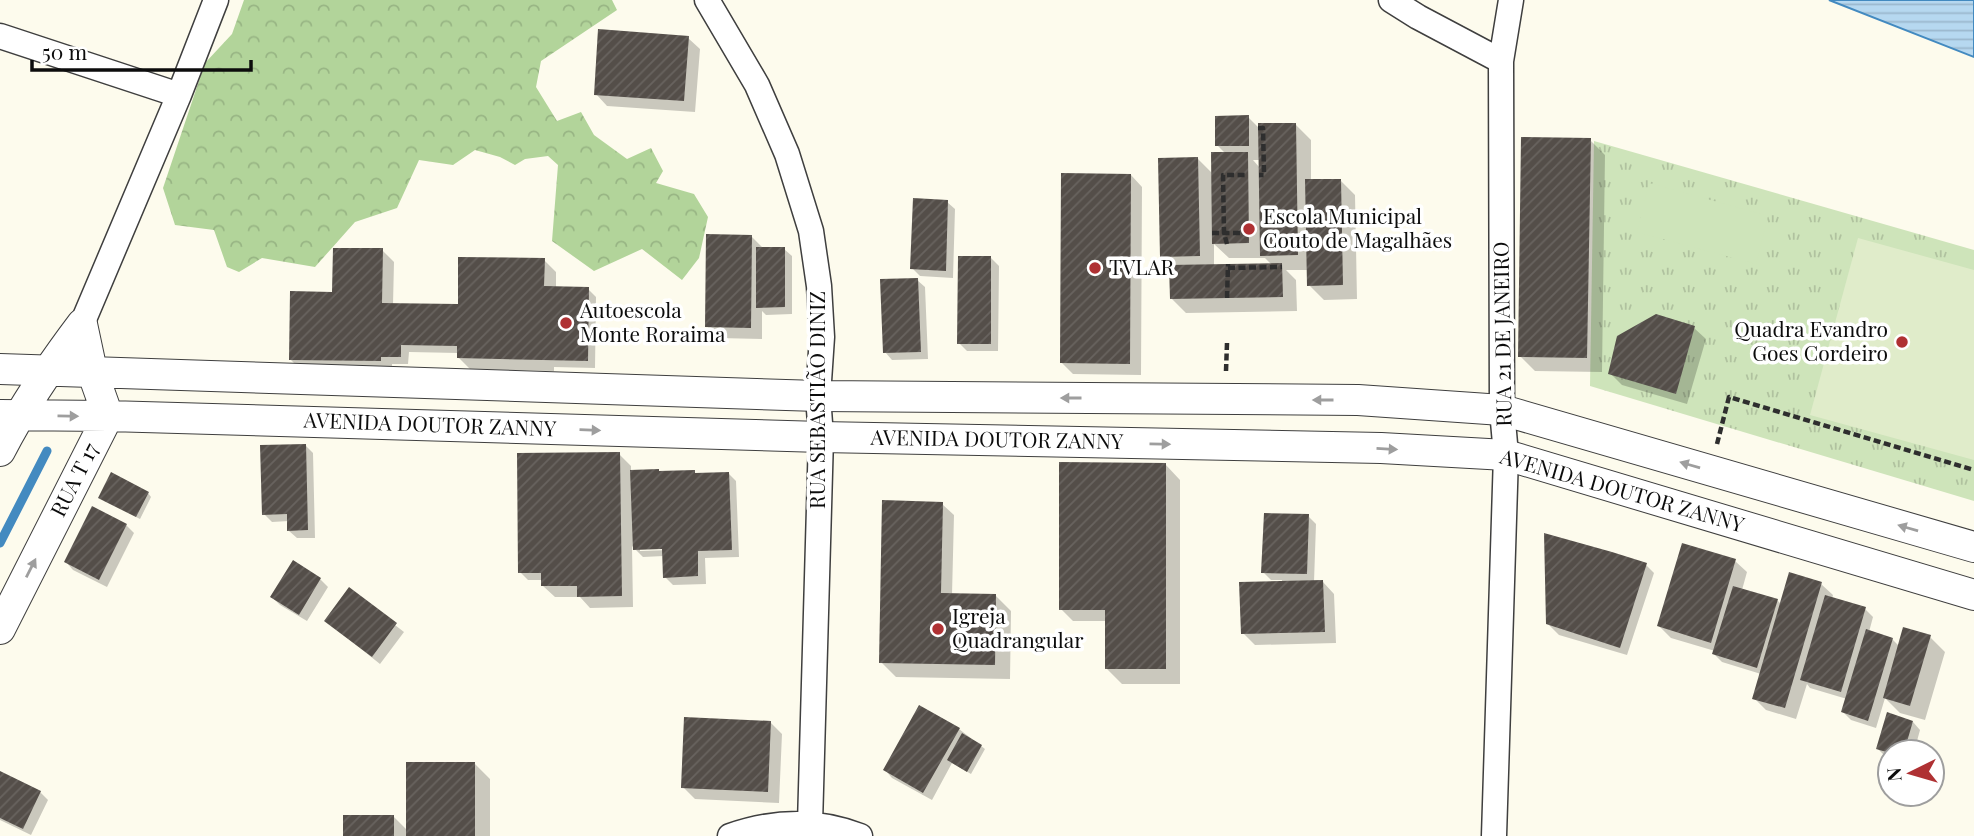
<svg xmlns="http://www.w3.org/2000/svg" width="1974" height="836" font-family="'Playfair Display',serif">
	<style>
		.forest { fill: url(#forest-crowns) }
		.park { fill: url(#park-tufts) }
		.garden { fill: #cee4ba }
		.pitch { fill: #e0ecca }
		.water { fill: url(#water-rules); stroke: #438ac0; stroke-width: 2 }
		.shadow { fill: #0003; fill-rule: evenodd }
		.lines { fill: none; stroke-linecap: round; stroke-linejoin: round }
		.stream { stroke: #438ac0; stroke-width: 9 }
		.building { fill: url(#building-hatch) }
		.minor-casing { stroke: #3f3f3f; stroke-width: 27 }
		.tertiary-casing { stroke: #3f3f3f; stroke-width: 32 }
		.path { stroke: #2e2e2e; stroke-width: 4.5; stroke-dasharray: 7 3.5; stroke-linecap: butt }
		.minor { stroke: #fff; stroke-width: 24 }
		.tertiary { stroke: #fff; stroke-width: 30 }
		.oneway { fill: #9e9e9e }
		.poi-dot { fill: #af3133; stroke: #fff; stroke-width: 2.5 }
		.labels { text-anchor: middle; stroke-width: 7; stroke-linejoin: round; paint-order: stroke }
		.poi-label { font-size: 21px; fill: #0c0c0c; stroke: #fff; text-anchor: start }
		.street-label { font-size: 21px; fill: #0c0c0c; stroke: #fff }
	</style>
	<defs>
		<pattern id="forest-crowns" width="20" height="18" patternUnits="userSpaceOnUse" patternTransform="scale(1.75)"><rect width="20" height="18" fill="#b2d49a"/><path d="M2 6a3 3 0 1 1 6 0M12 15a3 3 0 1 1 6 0" fill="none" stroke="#98b584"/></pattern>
		<pattern id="park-tufts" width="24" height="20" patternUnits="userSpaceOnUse" patternTransform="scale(1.75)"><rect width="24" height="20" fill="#cee4ba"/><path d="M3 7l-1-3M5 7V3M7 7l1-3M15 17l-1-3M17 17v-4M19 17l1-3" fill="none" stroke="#b0c29f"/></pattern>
		<pattern id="water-rules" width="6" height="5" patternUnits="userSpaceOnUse" patternTransform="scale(1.75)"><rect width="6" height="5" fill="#b6d8f0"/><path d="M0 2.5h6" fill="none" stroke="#9bb8cd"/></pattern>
		<pattern id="building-hatch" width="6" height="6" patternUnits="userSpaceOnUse" patternTransform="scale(1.75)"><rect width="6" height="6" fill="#544e49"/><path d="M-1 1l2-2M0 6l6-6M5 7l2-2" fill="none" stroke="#68635f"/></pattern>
	</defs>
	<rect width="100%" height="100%" fill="#fdfbed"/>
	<path class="forest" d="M244,0H612L617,10L541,61L536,87L557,121L581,112L594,135L627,159L651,148L663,171L656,183L694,194L708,217L699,258L682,280L642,249L594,271L552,241L558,165L548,156L525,159L515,165L500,157L475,150L453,165L419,160L397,208L355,222L315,267L262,258L239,272L227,267L214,230L175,225L163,188L205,63L232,34Z"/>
	<path class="park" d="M1594,141L1974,250V501L1590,386Z"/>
	<path class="garden" d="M1649,183L1768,216L1756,264L1637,232Z"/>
	<path class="pitch" d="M1858,238L1974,270V460L1810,415Z"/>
	<path class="water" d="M1829,0H1974V57Z"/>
	<path class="shadow" d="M688,38L700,49L695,112L607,106L596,94Z
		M1248,117L1260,129L1296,125L1311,140V181L1340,180L1355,195L1357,299L1324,300L1309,285V270H1286L1296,280L1297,311L1186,313L1171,298V266L1161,256L1198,159L1213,174L1226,154L1217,145ZM1253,160H1260V168ZM1214,244L1229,258H1265L1272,265L1214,266Z
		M1590,140L1605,155L1602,372L1535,371L1520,356Z
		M1131,175L1142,187L1141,375L1073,374L1061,362Z
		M947,202L955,209L953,278L920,276L912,268Z
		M751,236L764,249H784L792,256V314L766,315L762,311V339L718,338L707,326Z
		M382,250L394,262L393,305L459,306L544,260L556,272V288L588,289L596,297L595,368L554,367V371L470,369L458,357V353L409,352L408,364H392V372L298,367L290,359L334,294Z
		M991,258L999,266L998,351H967L959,343Z
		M917,280L925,287L928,359L892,360L885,352Z
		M1694,328L1706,339L1687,404L1622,385L1610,373Z
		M305,445L313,453L315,538H297L289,531V521L272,522L264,514Z
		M619,454L631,466V472H694L697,474L728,473L736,481L739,557L705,558L706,584L673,585L665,577L664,556L643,557L632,546L633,607L590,608L580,597H555L543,586V580H528L520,572ZM670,547V550L640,551V548Z
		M1165,464L1180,480V684H1122L1107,669V621H1073L1061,609Z
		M148,493L151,497L140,519L104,501Z
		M942,504L954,515L952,595L996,596L1011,611L1010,679L896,677L881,662Z
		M1308,516L1316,524L1314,582H1323L1334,594L1336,643L1255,645L1243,633L1282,583V580H1271L1263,572Z
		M126,525L134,533L107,587L73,570L66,562Z
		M1735,561L1747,572L1742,590L1777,600L1782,605L1821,584L1833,595L1832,599L1865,609L1873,617L1869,632L1892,639L1900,647L1930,637L1945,652L1925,720L1900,713L1885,698L1876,728L1851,720L1843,712L1847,699L1810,688L1807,684L1796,719L1766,710L1754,698L1761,674L1722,662L1714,654L1715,651L1671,638L1659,626Z
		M1646,565L1654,573L1627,655L1559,635L1547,623Z
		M320,579L328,587L307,621L280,605L272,597Z
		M350,590L404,632L380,664L326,621Z
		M770,722L782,734L779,803L695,799L683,787Z
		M1913,722L1920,730L1914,752H1890V758L1885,756L1878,749Z
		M959,729L985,749L971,774L952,763L932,800L892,778L885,770Z
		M475,764L490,779V836H345L393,816L408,831Z
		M0,773L40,792L48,800L31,835L0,820Z"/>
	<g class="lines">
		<path class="stream" d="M0,543L47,451"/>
	</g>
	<path class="building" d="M598,29L689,36L684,101L594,95Z
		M1249,115V146H1215V116Z
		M1258,123H1296L1298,255L1260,256Z
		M1521,137L1591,138L1587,358L1518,357Z
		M1211,152H1248L1249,243L1212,244Z
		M1198,157L1200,256L1160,257L1158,158Z
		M1061,173L1131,174L1130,364L1060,363Z
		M1305,179H1341L1343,285L1307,286Z
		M913,198L948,200L946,271L910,269Z
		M706,234L752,235L751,328L705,327Z
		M756,247H785V307L756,308Z
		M333,248H383L382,303L458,304V257L545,258L544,286L589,287L588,361L457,358V346L401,345V357H381V361L289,360L290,291L332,292Z
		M958,256H991V344H957Z
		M1282,263L1283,297L1170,299L1169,265Z
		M918,278L921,352L883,353L880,279Z
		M1656,314L1695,326L1676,394L1608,374L1617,336Z
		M306,444L308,530L287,531V514L262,515L260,445Z
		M620,452L622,596L577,597V586H541V573H518L517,453Z
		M1059,462L1166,463V669H1105V610H1059Z
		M659,469V471L695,470V473L729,472L732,550L698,551V576L663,578L662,549L633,550L630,470Z
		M111,472L149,492L136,517L98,498Z
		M882,500L943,502L941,593L996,594L995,665L879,663Z
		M92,506L127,524L99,580L64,562Z
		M1264,513L1309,514L1307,574L1261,573Z
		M1544,533L1612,552L1647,563L1620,648L1546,624Z
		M1682,543L1736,559L1711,643L1657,626Z
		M293,560L321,578L299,615L270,597Z
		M1789,572L1822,582L1785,708L1752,699Z
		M1323,580L1325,632L1241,634L1239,582Z
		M1733,586L1778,599L1757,668L1712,654Z
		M349,587L397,623L372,657L324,621Z
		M1825,595L1866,607L1841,692L1800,680Z
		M1903,627L1931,635L1910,706L1883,698Z
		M1866,629L1893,638L1868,721L1841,712Z
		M919,705L960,728L923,793L883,770Z
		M1887,712L1913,721L1904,752L1890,753L1876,749Z
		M684,717L771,721L768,792L681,788Z
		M962,733L982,745L967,772L947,760Z
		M406,762H475V836H406Z
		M0,771L41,791L23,829L0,818Z
		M343,815H394V836H343Z"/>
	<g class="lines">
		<defs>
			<path id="minor" d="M707,0L757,85L787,154L811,231L819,286L822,337L818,396L821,437L810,824
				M1391,0L1418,17L1501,61
				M0,36L179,95
				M82,324L179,95L216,0
				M730,836C773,821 817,819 860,836
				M1494,836L1506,455L1502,410L1501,61L1511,0"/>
			<path id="tertiary" d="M0,369L818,396L1358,400L1502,410L1974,547
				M0,415L108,416L821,437L1381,448L1506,455L1974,595
				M0,451C23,406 51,365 82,324
				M0,629L108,416L92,371L82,324"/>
		</defs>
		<use href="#minor" class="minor-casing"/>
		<use href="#tertiary" class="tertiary-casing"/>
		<path class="path" d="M1258,128H1263L1264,175H1259
			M1212,233H1249
			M1227,244L1224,233L1223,175H1248
			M1228,268L1282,267
			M1227,298L1228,264
			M1226,371L1227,343
			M1717,444L1729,397L1974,470"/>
		<use href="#minor" class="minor"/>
		<use href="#tertiary" class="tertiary"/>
	</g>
	<defs><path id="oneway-solid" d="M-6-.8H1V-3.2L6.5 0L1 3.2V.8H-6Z" transform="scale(1.75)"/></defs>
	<g class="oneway">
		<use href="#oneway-solid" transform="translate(1071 398) rotate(-180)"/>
		<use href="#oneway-solid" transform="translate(1323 400) rotate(-180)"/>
		<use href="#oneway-solid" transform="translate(68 416) rotate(1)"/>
		<use href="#oneway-solid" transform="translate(590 430) rotate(2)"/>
		<use href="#oneway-solid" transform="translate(1160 444) rotate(1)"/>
		<use href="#oneway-solid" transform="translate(1387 449) rotate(3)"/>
		<use href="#oneway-solid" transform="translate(1690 465) rotate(-164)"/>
		<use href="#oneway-solid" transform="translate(1908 528) rotate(-164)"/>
		<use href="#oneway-solid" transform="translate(31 568) rotate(-63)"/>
	</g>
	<g class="poi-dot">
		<circle cx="1249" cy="229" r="7"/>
		<circle cx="1095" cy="268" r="7"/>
		<circle cx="566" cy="323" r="7"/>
		<circle cx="1902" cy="342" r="7"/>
		<circle cx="938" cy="629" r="7"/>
	</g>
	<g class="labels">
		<g class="poi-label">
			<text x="1263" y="224">Escola Municipal<tspan x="1263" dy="24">Couto de Magalhães</tspan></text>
			<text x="1109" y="275">TVLAR</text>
			<text x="580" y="318">Autoescola<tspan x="580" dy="24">Monte Roraima</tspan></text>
			<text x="1888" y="337" text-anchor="end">Quadra Evandro<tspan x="1888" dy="24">Goes Cordeiro</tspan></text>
			<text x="952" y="624">Igreja<tspan x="952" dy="24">Quadrangular</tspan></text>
		</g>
		<g class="street-label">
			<text transform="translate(1503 334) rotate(-91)" y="7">RUA 21 DE JANEIRO</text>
			<text transform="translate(818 400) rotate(-90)" y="7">RUA SEBASTIÃO DINIZ</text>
			<text transform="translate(430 425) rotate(2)" y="7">AVENIDA DOUTOR ZANNY</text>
			<text transform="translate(997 440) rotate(1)" y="7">AVENIDA DOUTOR ZANNY</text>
			<text transform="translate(75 480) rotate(-63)" y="7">RUA T 17</text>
			<text transform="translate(1622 491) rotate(16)" y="7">AVENIDA DOUTOR ZANNY</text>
		</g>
	</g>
	<g transform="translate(1911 773) rotate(265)"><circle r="33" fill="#ffffff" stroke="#9e9e9e" stroke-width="2"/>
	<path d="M0-5L12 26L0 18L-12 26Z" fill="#af3133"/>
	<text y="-10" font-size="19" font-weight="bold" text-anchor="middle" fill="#0c0c0c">N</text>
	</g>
	<path d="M32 60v10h219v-10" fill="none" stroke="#0c0c0c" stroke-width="3.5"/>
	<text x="42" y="60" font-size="21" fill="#0c0c0c" stroke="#ffffff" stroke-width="5" paint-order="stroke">50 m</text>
</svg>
